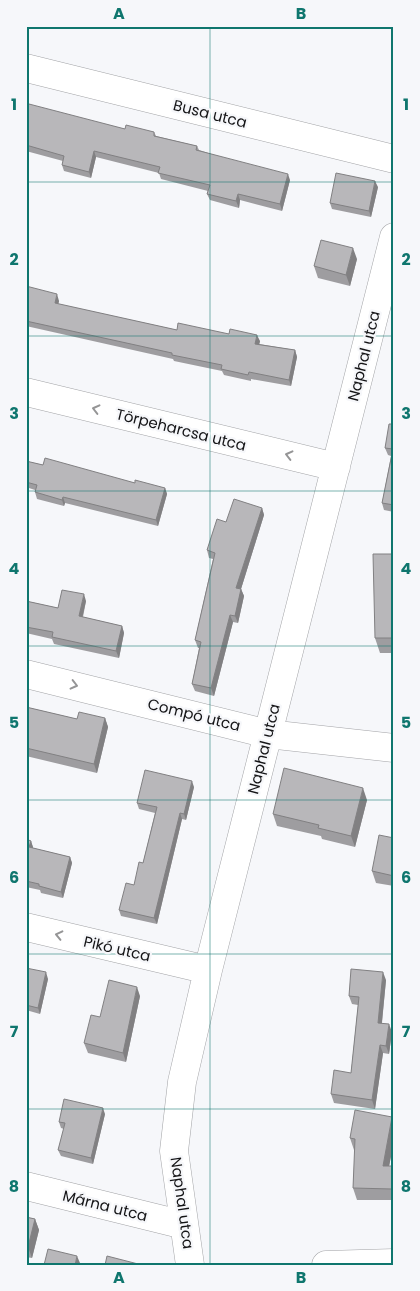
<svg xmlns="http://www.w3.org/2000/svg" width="420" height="1291" font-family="Poppins,sans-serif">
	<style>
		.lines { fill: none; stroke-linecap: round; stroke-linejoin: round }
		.street-casing { stroke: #a3a4a7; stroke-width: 29 }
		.street { stroke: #fff; stroke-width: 28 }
		.wall { fill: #9e9da0 }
		.shaded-wall { fill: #818082 }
		.building { fill: #b8b7ba; stroke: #818082 }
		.oneway { stroke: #959596 }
		.grid { fill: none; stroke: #0f766e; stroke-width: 1; stroke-opacity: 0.55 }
		.labels { text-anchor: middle; stroke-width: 4.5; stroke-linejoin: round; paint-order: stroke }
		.street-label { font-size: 15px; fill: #141416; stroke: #f6f7fa }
		.neatline { fill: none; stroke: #0f766e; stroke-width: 2 }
		.grid-label { font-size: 16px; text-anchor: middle; font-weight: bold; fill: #0f766e }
	</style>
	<rect width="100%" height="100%" fill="#f6f7fa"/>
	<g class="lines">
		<defs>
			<path id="street" d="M26,68L394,159
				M26,392L336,467
				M26,674L268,734L394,748
				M26,927L208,970
				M26,1186L184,1225
				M190,1265L174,1151L182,1082L208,970L394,237
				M326,1265L394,1263"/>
		</defs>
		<use href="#street" class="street-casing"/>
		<use href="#street" class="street"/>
	</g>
	<path class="wall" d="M26,106L125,129L154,132L156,136L197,146L199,150L290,180L282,211L240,200L239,208L210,200L207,194L208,191L161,179L159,173L96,157L91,178L64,171L62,165L63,161L26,151Z
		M378,187L371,217L332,209L330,203Z
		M357,259L350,286L318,278L314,266Z
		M26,286L59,301L58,304L177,330L260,341L259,344L295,350L297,357L291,386L251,379V381L224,375L222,371L174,361L173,359L26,326Z
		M394,415V512L384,510L382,503L391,456L388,455L385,448L392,424Z
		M26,461L43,465L135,483L165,488L167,494L158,526L65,503L64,506L37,499L35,492V490L26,487Z
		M262,508L264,515L241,589L244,596L238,623L233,622L214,696L195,691L192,684L199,648H198L195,640L213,559L209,558L207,550L226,522Z
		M394,554V653H380L375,638Z
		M26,601L58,608L86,601L83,617L122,626L124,633L119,658L54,644L52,639L26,633Z
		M26,707L77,719L105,718L108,727L97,773L26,756Z
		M194,787L186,820L182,819L157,924L121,916L119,910L134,885L143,863L155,813L139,809L137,803Z
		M367,800L355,847L322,839L321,836L277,826L273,814Z
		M394,838V886L376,883L372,871Z
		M26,839L31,841L33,848L70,857L72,863L63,898L41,893L40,890L26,887Z
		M26,968L48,979L40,1014L26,1010Z
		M386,980L382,1023L392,1032L389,1054L383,1053L375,1109L334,1103L331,1094L351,1073L358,1005L352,1004L349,996Z
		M140,996L126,1062L88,1053L84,1043L100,1017Z
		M105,1114L93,1164L61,1156L58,1150L64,1129L61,1128L59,1122Z
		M394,1122V1141L389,1166H393L394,1169V1200H357L353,1188L355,1150H354L350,1138Z
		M26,1217L35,1219L39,1230L32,1258L26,1257Z"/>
	<path class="shaded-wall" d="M94,151L96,157L91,178L89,172Z
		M288,174L290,180L282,211L280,204Z
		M375,181L378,187L371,217L369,211Z
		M238,194L240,200L239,208L236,201Z
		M353,248L357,259L350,286L346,275Z
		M57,294L59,301L57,309L55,303Z
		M257,335L260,341L258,350L255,344Z
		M295,350L297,357L291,386L289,380Z
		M165,488L167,494L158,526L156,520Z
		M63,497L65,503L64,506L62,500Z
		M262,508L264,515L241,589L244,596L238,623L235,616L236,588Z
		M84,594L86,601L81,623L79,616Z
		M230,615L233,622L214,696L211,688Z
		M122,626L124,633L119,658L116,651Z
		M105,718L108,727L97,773L94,764Z
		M192,781L194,787L186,820L184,814Z
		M363,788L367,800L355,847L351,836Z
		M180,813L182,819L157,924L154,918Z
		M31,841L33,847L32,853L29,847Z
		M70,857L72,863L63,898L61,892Z
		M46,972L48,979L40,1014L38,1008Z
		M383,972L386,980L381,1031L378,1023Z
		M137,987L140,996L126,1062L123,1053Z
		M389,1024L392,1032L389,1054L386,1046Z
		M380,1045L383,1053L375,1109L372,1100Z
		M103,1108L105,1114L93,1164L91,1158Z
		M392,1117L394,1122V1141L387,1177L383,1166Z
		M393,1166L394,1169V1192L392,1189Z
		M35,1219L39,1230L32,1258L28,1247Z
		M77,1256L80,1263L79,1265H75Z"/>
	<path class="building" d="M29,104L125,129L126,125L154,132V136L197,146L196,150L288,174L280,204L238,194L236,201L207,194L210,185L158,173L160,167L94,151L89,172L62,165L64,156L26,145V106H28Z
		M336,173L375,181L369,211L330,203Z
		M321,240L353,248L346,275L314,266Z
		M26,286L57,294L55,303L177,330L178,323L229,334L230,329L257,335L255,344L295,350L289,380L249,372L248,375L221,369L222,365L172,355V353L26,321Z
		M394,415V505L382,503L393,449L385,448L389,424H392Z
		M45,458L135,483V480L165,488L156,520L63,497L62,500L35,492L37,485L26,482V461L43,465Z
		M234,499L262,508L236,588L241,589L235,616L230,615L211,688L192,684L201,642L195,640L215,553L207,550L217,519L226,522Z
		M373,554H394V638H375Z
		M62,590L84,594L79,616L122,626L116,651L52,637L53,632L26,627V601L58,608Z
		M26,707L77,719L79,712L105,718L94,764L26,748Z
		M284,768L363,788L351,836L318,828L319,825L273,814Z
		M145,770L192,781L184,814L180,813L154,918L119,910L126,883L134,885L139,862L143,863L157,807L137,803Z
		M379,835L394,838V876L372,871Z
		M26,839L31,841L29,847L70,857L61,892L39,886V884L26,881Z
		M26,968L46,972L38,1008L26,1005Z
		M351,969L383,972L378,1023L389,1024L386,1046L380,1045L372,1100L331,1094L334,1070L351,1073L359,997L349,996Z
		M109,980L137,987L123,1053L84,1043L91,1015L100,1017Z
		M64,1099L103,1108L91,1158L58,1150L65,1123L59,1122Z
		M355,1110L392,1117L383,1166H393L392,1189L353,1188L355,1139L350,1138Z
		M26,1217L35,1219L28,1247H26Z
		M48,1249L77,1256L75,1265H44Z
		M107,1256L142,1265H105Z"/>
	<defs><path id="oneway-chevron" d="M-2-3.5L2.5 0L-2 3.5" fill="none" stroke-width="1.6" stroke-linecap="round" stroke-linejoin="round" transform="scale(1.25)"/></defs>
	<g class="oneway">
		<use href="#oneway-chevron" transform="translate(96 409) rotate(-166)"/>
		<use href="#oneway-chevron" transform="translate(289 455) rotate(-166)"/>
		<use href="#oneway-chevron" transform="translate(74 685) rotate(14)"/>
		<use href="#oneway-chevron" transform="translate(59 935) rotate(-167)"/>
	</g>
	<path class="grid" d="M210,26V1265M26,182H394M26,336H394M26,491H394M26,646H394M26,800H394M26,954H394M26,1109H394"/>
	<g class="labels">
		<g class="street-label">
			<text transform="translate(210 114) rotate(14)" y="5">Busa utca</text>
			<text transform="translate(364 356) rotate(-76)" y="5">Naphal utca</text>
			<text transform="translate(181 430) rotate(14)" y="5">Törpeharcsa utca</text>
			<text transform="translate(194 715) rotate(14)" y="5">Compó utca</text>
			<text transform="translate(264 749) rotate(-76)" y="5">Naphal utca</text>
			<text transform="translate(117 949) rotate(13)" y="5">Pikó utca</text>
			<text transform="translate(182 1203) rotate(82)" y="5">Naphal utca</text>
			<text transform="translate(105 1206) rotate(14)" y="5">Márna utca</text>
		</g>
	</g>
	<rect width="420" height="1291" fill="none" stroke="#f6f7fa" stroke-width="55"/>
	<rect x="28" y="28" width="364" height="1236" class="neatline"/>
	<g class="grid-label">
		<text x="119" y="19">A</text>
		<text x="301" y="19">B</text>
		<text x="14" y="110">1</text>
		<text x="406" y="110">1</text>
		<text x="14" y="265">2</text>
		<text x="406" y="265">2</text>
		<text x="14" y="419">3</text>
		<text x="406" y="419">3</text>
		<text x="14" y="574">4</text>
		<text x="406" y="574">4</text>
		<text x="14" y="728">5</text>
		<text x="406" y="728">5</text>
		<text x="14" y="883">6</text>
		<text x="406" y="883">6</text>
		<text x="14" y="1037">7</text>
		<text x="406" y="1037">7</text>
		<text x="14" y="1192">8</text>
		<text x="406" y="1192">8</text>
		<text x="119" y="1283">A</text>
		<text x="301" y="1283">B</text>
	</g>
</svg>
